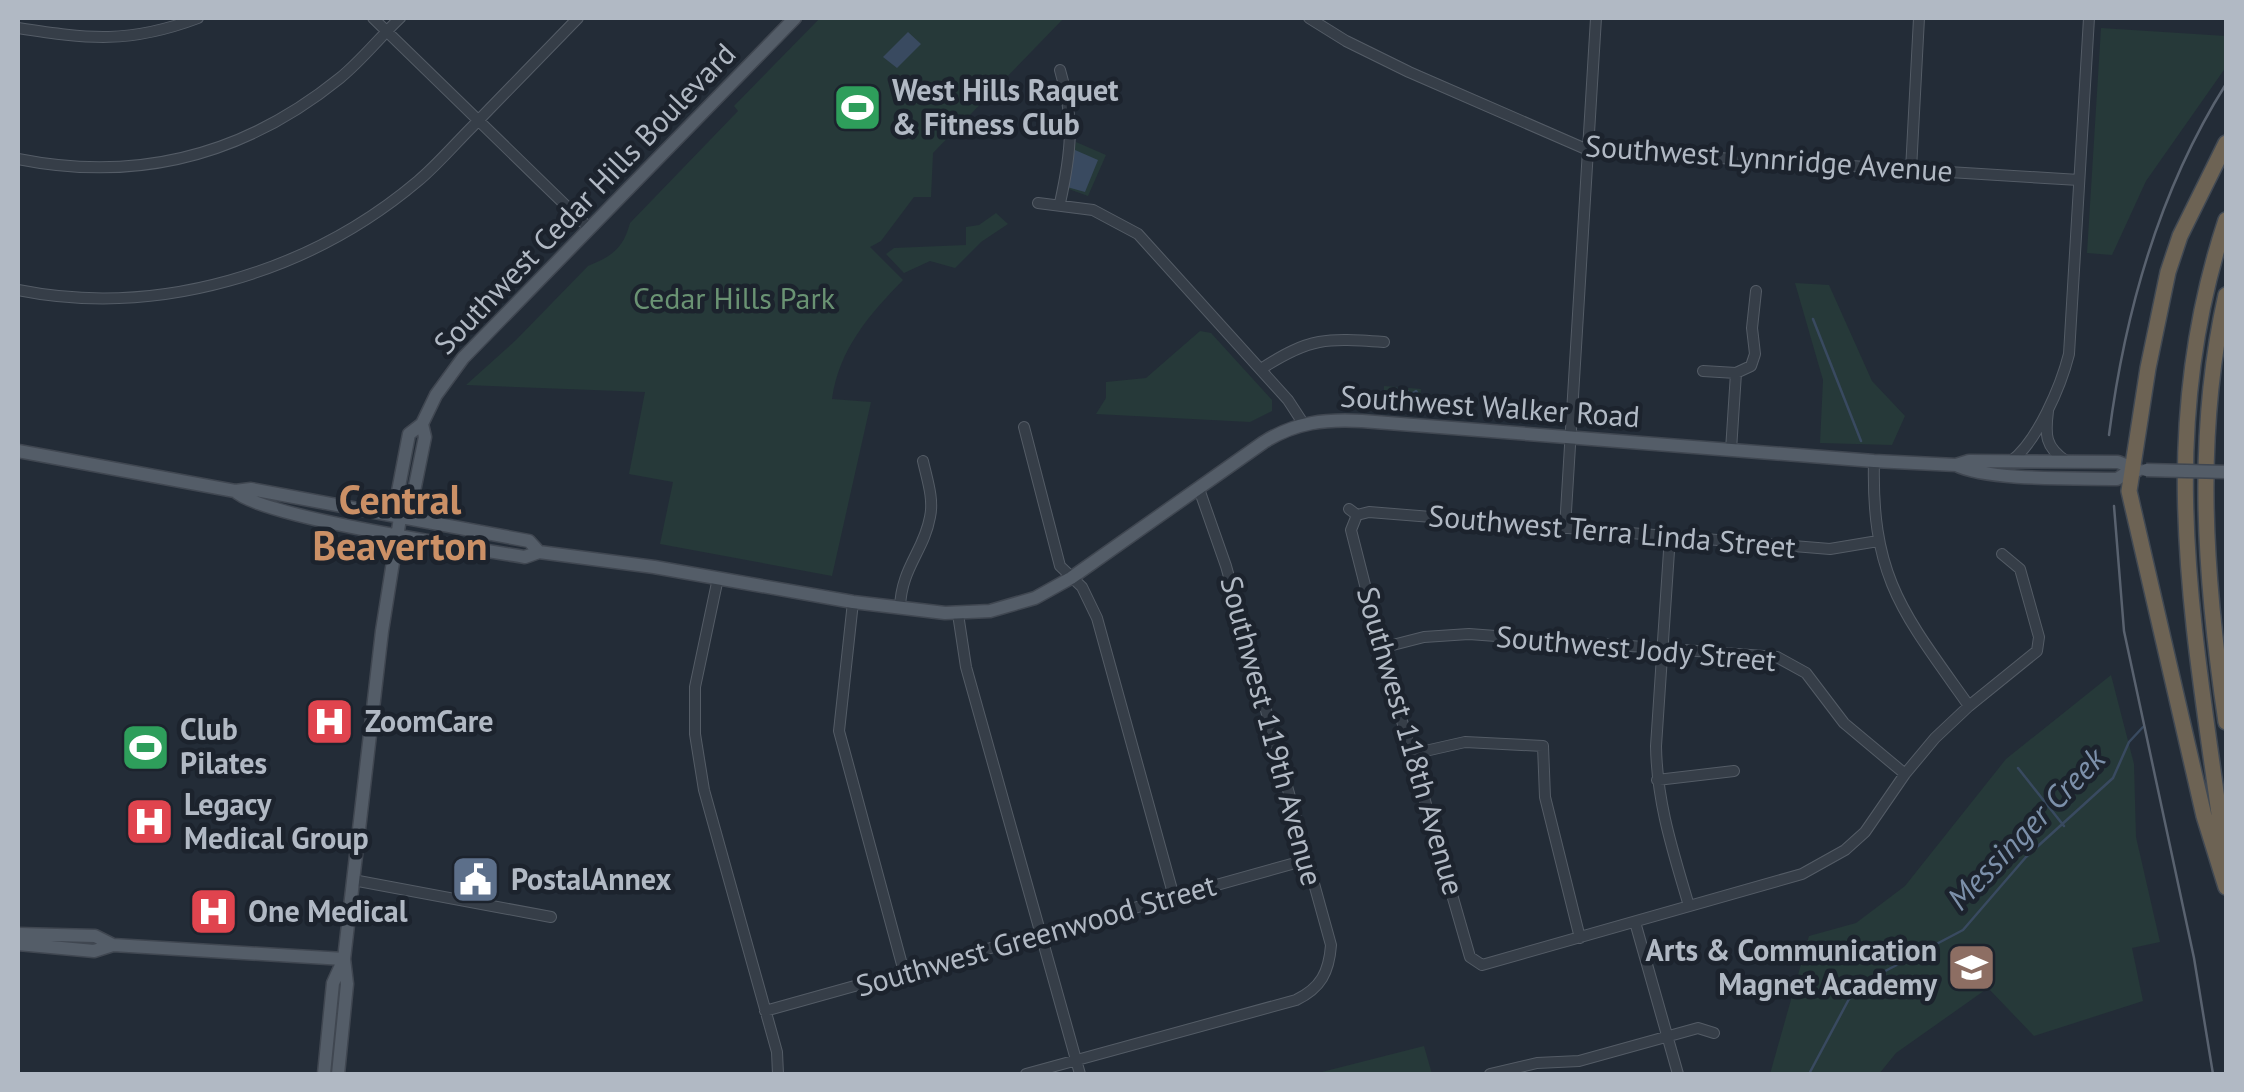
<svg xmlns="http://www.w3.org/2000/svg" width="2244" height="1092" font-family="'PT Sans',sans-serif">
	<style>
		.green { fill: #263939 }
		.water { fill: #394a60 }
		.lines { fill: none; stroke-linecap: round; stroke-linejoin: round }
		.stream { stroke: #394a60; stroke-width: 2.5 }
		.minor-casing { stroke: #545c66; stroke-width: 12 }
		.major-casing { stroke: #404751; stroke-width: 15 }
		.highway-casing { stroke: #414953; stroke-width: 18 }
		.minor { stroke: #363e48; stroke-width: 10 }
		.major { stroke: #545d68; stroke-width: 12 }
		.highway { stroke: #6d6354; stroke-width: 15 }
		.tram { stroke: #59626f; stroke-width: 2.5 }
		.major-bridge-casing { stroke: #404751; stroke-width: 15; stroke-linecap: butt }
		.major-bridge { stroke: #545d68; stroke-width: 12 }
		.labels { text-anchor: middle; stroke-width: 9; stroke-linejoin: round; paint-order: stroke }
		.poi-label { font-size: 30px; font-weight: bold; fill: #b1b9c4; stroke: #1c232d; text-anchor: start }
		.street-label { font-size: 30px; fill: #b1b9c4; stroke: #1c232d }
		.park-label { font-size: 30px; fill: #6a9373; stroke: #1c232d }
		.water-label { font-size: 32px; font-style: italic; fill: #7c90aa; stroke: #1c232d }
		.district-label { font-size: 40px; font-weight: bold; fill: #cb9066; stroke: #1c232d }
	</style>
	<rect width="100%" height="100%" fill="#232c37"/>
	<path class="green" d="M820,18L1063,19L933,153L931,197H914L881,241L870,247L903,280C869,315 839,349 832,399L871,402L832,576L660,544L673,482L629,474L645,392L466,385L516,340L588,266C612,256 623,249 630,223L738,111L734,106Z
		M2101,28L2226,36V67L2146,181L2112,255L2087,253Z
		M1076,142L1106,155L1088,196L1066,188Z
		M996,213L1008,224L981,242L955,268L930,261L904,273L886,254L894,248L966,245V227L979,225Z
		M1795,283L1829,285L1872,381L1905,416L1892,445L1820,443L1823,380Z
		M1200,331L1211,333L1272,400V411L1250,422L1096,414L1106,398V382L1146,378Z
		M1384,386L1421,389L1420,401L1384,398Z
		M2111,675L2134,764L2136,837L2160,942L2132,948L2143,1001L2034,1036L1988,988L1896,1053L1879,1074H1770L1809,936L1856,923L1905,886L2006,759Z
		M1424,1046L1432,1074H1314Z"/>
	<path class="water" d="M908,32L921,44L897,68L883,57Z
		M1075,150L1098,160L1085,192L1067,187Z"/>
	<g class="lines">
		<path class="stream" d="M1813,319L1861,441
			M1397,389L1401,390L1402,395L1407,390L1410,395L1416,391L1419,396
			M2018,768L2064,826
			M1809,1074L1849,999L1872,978L1963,930L2026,857L2113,778L2129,742L2143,727"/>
		<defs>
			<path id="minor" d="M373,18L590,229
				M1309,18L1346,41L1409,72L1588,150L2079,180
				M18,28C89,39 129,44 198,18
				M18,159C138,183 245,155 340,78C362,60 380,37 400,18
				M1911,170L1919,18
				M1038,203L1093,210L1138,234L1288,400L1303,423
				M1060,203C1071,153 1075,120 1060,70
				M18,290C158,318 309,273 418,181C437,165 454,145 472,127C507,91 543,54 578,18
				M1261,369C1310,337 1326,338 1384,342
				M1703,371L1736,373L1751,366L1755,354L1752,328L1756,291
				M2048,411C2045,435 2045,447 2066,461
				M1024,427L1060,566L1082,587L1097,618L1174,897
				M1731,450L1736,373
				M1874,461C1871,579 1904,614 1969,706
				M2011,461C2037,442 2061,386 2069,354L2089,18
				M1349,509L1357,515L1369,512L1830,549L1878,541
				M1357,515L1351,530L1381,648L1470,957L1482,965L1802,874L1845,850L1865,832L1905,774L1935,738L1969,706L2037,651L2039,637L2020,569L2002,554
				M1565,528L1596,18
				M1670,536L1656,746C1657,804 1673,851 1689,906
				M718,578L695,687V734L704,790L777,1052L778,1074
				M853,602L839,731L904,972
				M900,608C901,568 924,551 930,517C934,499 927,479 923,461
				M958,614L966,667L1080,1074
				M1381,648L1424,637L1469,634L1777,657L1806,673L1844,723L1905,774
				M1412,754L1465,742L1543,746L1545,797L1580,938
				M1657,780L1734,771
				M353,880L551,917
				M1635,922L1678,1074
				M765,1011L1306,860
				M1026,1074L1296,1000C1321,988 1329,972 1331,945L1226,566L1199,489
				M1490,1074L1537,1063L1579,1061L1698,1028L1714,1033"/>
			<path id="major" d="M18,451L235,491L251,489L529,541L539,552
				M1956,465C1988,481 2078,478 2117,479L2131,470
				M235,491C259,517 476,549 525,557L539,552L654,567L853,602L945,613L990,611L1035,598L1071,578L1264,442C1296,422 1325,419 1362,421L1874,461L1956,465L1969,461L2118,462L2138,470
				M400,518L411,506L425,437L422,424
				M18,934L95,936L113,945
				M18,944L94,951L113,945L344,959
				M324,1074L333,983L343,961
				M338,1074L347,984L344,959L382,631L400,518L396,502L409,434L422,424L436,395L463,358L795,18"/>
			<path id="highway" d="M2226,143L2180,236L2168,272L2148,368L2129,491L2204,816L2226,887
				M2226,295C2194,437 2205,580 2226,722
				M2225,858C2196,634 2152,443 2226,220"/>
		</defs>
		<use href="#minor" class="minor-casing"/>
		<use href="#major" class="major-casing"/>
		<use href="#highway" class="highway-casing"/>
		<use href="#minor" class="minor"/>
		<use href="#major" class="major"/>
		<use href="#highway" class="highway"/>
		<path class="tram" d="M2109,435C2125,311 2159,190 2226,84
			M2114,506L2124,631L2194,958L2213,1074"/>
		<defs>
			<path id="major-bridge" d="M2146,470L2226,472"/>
		</defs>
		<use href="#major-bridge" class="major-bridge-casing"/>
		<use href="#major-bridge" class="major-bridge"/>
	</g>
	<defs>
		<symbol id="stadium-square" viewBox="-11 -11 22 22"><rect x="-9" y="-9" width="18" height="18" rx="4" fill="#2e9e5b" stroke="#1c232d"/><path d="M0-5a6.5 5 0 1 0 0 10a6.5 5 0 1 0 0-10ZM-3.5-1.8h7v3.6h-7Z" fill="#fff"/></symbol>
		<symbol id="hospital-square" viewBox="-11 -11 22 22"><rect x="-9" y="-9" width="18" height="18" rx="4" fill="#e0444e" stroke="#1c232d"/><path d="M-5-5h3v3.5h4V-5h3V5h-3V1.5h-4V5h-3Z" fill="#fff"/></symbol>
		<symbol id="civic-square" viewBox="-11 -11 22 22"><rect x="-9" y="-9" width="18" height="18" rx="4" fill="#5c6f8a" stroke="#1c232d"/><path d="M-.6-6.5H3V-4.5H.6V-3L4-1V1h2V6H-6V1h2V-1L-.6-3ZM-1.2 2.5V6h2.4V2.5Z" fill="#fff"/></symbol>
		<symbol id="school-square" viewBox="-11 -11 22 22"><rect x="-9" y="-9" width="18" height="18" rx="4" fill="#8d6e63" stroke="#1c232d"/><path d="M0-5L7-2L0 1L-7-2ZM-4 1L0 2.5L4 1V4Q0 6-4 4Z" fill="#fff"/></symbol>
	</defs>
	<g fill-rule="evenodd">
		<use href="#stadium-square" x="830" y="80" width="55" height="55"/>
		<use href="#hospital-square" x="302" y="694" width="55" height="55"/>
		<use href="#stadium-square" x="118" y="720" width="55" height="55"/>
		<use href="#hospital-square" x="122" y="794" width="55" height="55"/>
		<use href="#civic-square" x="448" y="852" width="55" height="55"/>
		<use href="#hospital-square" x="186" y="884" width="55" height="55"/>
		<use href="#school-square" x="1944" y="940" width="55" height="55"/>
	</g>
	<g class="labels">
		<g class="poi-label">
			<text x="892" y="101">West Hills Raquet<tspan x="892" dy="34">&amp; Fitness Club</tspan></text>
			<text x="365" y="732">ZoomCare</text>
			<text x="180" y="740">Club<tspan x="180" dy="34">Pilates</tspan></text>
			<text x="184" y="815">Legacy<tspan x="184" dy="34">Medical Group</tspan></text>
			<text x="511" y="890">PostalAnnex</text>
			<text x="248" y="922">One Medical</text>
			<text x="1937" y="961" text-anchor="end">Arts &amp; Communication<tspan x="1937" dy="34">Magnet Academy</tspan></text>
		</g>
		<g class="street-label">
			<text transform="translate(1769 159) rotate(4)" y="10">Southwest Lynnridge Avenue</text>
			<text transform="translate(585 199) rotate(-46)" y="10">Southwest Cedar Hills Boulevard</text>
			<text transform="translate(1490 407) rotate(4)" y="10">Southwest Walker Road</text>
			<text transform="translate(1612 532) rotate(5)" y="10">Southwest Terra Linda Street</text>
			<text transform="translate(1636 649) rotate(5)" y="10">Southwest Jody Street</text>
			<text transform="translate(1271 731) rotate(75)" y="10">Southwest 119th Avenue</text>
			<text transform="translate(1410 741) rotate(74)" y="10">Southwest 118th Avenue</text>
			<text transform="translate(1036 936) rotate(-16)" y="10">Southwest Greenwood Street</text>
		</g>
		<g class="park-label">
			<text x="734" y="309">Cedar Hills Park</text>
		</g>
		<g class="water-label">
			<text transform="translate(2026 829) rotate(-46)" y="11">Messinger Creek</text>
		</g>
		<g class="district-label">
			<text x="400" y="514">Central<tspan x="400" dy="46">Beaverton</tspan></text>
		</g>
	</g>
	<rect width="2244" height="1092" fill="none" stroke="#b1b9c4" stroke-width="40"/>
</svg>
